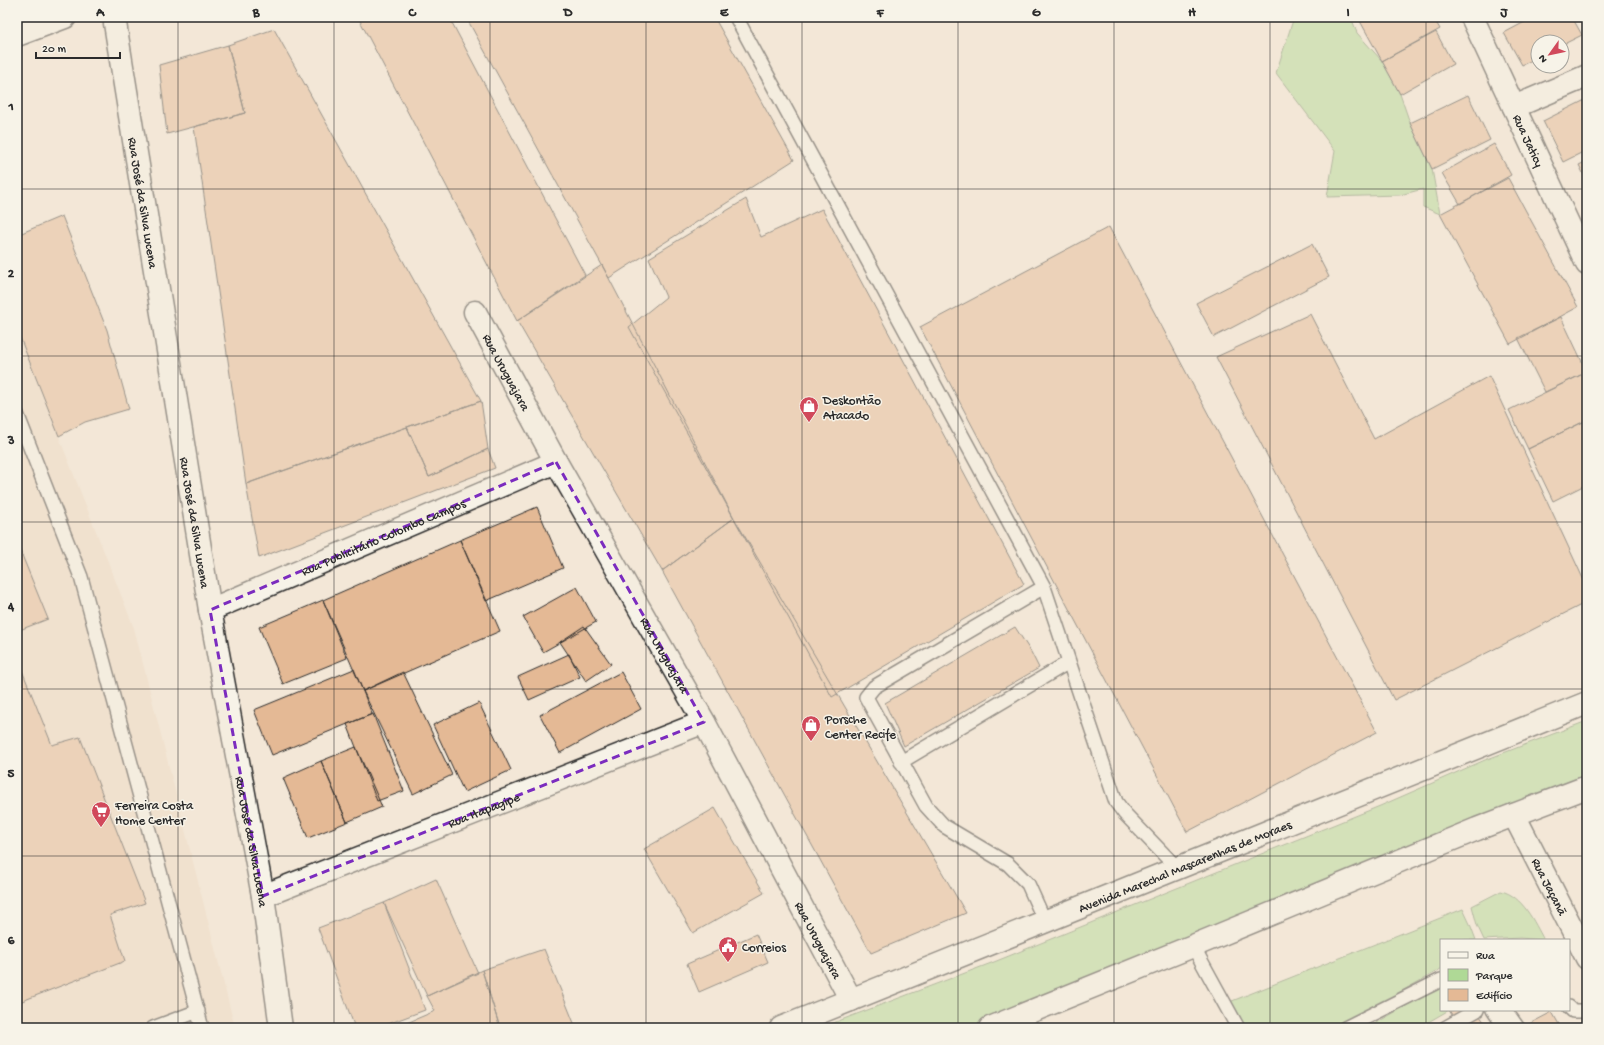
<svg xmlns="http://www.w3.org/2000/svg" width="1604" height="1045" font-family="'Gochi Hand',sans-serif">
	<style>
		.built { fill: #eed9c3 }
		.green { fill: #afd996; stroke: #6d8260 }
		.building { fill: #e4b995; stroke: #2b2b2b }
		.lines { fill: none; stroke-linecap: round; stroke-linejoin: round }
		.lane-casing { stroke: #2b2b2b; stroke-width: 16 }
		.street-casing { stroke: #2b2b2b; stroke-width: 25 }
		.highway-casing { stroke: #2b2b2b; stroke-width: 25 }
		.lane { stroke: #f7f3e8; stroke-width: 13 }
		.street { stroke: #f7f3e8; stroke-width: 22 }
		.highway { stroke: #f7f3e8; stroke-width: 22 }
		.marked { fill: none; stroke: #7b2cbf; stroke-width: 3; stroke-dasharray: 8 5; stroke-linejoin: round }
		.grid { fill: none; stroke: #2b2b2b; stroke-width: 1; stroke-opacity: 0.55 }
		.labels { text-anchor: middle; stroke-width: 3; stroke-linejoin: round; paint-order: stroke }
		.street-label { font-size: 13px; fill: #2b2b2b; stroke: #f7f3e8 }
		.poi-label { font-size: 13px; fill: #2b2b2b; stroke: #f7f3e8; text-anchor: start }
		.neatline { fill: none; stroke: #2b2b2b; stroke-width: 1.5 }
		.grid-label { font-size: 13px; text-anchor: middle; font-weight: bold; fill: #2b2b2b }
	</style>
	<rect width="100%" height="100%" fill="#f3e7d7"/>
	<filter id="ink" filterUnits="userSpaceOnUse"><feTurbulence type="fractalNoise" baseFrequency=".025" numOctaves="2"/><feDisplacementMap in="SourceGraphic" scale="8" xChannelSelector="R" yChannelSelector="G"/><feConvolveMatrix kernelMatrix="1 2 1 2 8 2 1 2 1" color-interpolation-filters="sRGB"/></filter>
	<g filter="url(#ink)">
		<path class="built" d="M17,330L134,628L235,1028H17Z"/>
		<path class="green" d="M1294,17H1351L1357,33L1382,61L1400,94L1410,123L1432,169L1440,214L1423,207V189L1400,195L1327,197L1335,151L1276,73Z
			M1587,721V778L971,1028H820L994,962L1380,806L1485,760Z
			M1501,891C1523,896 1534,922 1544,940L1520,938L1484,940L1477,925L1472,906Z
			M1463,909L1470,924L1476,940H1441V969L1336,1028H1243L1227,1003Z
			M1441,986V1010H1449L1418,1028H1367Z"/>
		<path class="building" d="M358,17H449L585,275L517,321Z
			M466,17H714L794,160L609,278Z
			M1358,17H1368L1360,21Z
			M1368,17H1433L1440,29L1382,61L1360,21Z
			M1534,17H1572L1582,35L1562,45V42H1538V57L1522,65L1504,33Z
			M274,29L481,401L246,484L194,127L245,113L228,45Z
			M1436,32L1453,64L1400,94L1382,61Z
			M228,45L245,113L167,134L159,65Z
			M1468,95L1490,140L1432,169L1410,123Z
			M1587,99V150L1563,162L1543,121Z
			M1494,144L1511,175L1460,204L1442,173Z
			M1587,161V181L1579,165Z
			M1508,178L1578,307L1510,344L1440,214Z
			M746,199L761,237L822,209L1024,584L832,697L629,327L666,297L649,258Z
			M62,216L107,330L129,409L85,422L59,436L17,330V235Z
			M1109,227L1377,732L1187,832L920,327Z
			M1312,244L1329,277L1214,337L1196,303Z
			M602,265L734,518L662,571L517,321Z
			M1310,314L1374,439L1489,376L1587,587V602L1394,700L1216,357Z
			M1561,317L1587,372L1545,392L1518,338Z
			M1587,372V420L1528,449L1509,410Z
			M481,401L488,449L429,477L407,427Z
			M1587,420V484L1553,501L1528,449Z
			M407,427L429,477L488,449L495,468L259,558L246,484Z
			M537,507L563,568L486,601L460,540Z
			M734,518L966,913L871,953L662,571Z
			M460,540L500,631L363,691L323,600Z
			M17,543L48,619L17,631Z
			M577,587L596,622L543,652L523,617Z
			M323,600L347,658L283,684L259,627Z
			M584,626L611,664L586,681L560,642Z
			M1015,627L1031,652L1039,668L904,746L885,703Z
			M569,654L580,677L529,700L518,677Z
			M17,658L52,745L80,737L145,903L110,915L125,961L17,1003Z
			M354,669L372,714L272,755L254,710Z
			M403,672L452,775L413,794L363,691Z
			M621,672L641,709L560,753L540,715Z
			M479,703L511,770L464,792L433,725Z
			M373,714L404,791L377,801L347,724Z
			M356,747L382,807L347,822L321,761Z
			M321,761L347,822L308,838L283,778Z
			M715,808L764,893L693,933L644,849Z
			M436,879L478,973L427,996L384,903Z
			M384,903L425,1010L377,1028H355L318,928Z
			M756,934L768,962L699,992L687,964Z
			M544,949L576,1028H500L482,970Z
			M482,970L500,1028H395L435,1011L427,996Z
			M1449,1010H1476L1488,1028H1460Z
			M1552,1012L1561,1028H1523L1531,1023Z"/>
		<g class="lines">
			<defs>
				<path id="lane" d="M736,17L1044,587
					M17,414L81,577L202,1028
					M901,762L1069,662
					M1045,922L1028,884L1008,864L944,826L926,806L866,697L874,687L1044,587L1116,802L1125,814L1177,868
					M1193,946L1238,1028
					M1569,1007L1573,1011H1581L1587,1009
					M1493,1010L1505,1028
					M1503,1010L1508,1014L1518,1028
					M153,1028L198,1011
					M1345,1028L1441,980
					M1445,1028L1477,1010"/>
				<g id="street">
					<path id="s1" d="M114,17L210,610L263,896L281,1028"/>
					<path id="s2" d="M1472,17L1587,264"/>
					<path d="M17,35L65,17"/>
					<path d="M1514,107L1587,76"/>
					<path id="s3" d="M475,312L556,462L704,722L851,1000"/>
					<path id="s4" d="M210,610L556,462"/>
					<path id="s5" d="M1514,815L1587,958"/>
					<path id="s6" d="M263,896L704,722"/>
				</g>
				<g id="highway">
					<path id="s7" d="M781,1028L1587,703"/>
					<path d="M990,1028L1193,946L1477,829L1587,787"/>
				</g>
			</defs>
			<use href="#lane" class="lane-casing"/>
			<use href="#street" class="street-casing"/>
			<use href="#highway" class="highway-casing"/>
			<use href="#lane" class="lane"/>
			<use href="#street" class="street"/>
			<use href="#highway" class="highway"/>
		</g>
	</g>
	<path d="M0 0H1604V1045H0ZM556,462L704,722L263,896L210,610Z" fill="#f3e7d7" fill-opacity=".55" fill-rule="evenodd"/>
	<path class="marked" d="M556,462L704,722L263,896L210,610Z"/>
	<path class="grid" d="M178,17V1028M334,17V1028M490,17V1028M646,17V1028M802,17V1028M958,17V1028M1114,17V1028M1270,17V1028M1426,17V1028M17,189H1587M17,356H1587M17,522H1587M17,689H1587M17,856H1587"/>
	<defs>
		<symbol id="shop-pin" viewBox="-11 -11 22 30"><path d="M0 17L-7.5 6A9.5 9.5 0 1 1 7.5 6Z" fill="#d1495b" stroke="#f7f3e8"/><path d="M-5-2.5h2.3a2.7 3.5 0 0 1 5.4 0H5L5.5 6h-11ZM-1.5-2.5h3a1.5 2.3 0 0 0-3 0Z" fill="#fff"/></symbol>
		<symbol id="supermarket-pin" viewBox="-11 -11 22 30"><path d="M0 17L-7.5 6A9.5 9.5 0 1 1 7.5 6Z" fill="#d1495b" stroke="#f7f3e8"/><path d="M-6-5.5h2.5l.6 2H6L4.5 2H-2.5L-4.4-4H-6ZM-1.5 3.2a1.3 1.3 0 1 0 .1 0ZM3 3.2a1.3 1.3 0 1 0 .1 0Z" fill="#fff"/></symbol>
		<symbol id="civic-pin" viewBox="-11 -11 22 30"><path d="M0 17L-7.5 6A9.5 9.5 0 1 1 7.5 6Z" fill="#d1495b" stroke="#f7f3e8"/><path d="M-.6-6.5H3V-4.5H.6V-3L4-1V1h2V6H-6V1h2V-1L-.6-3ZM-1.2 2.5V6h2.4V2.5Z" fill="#fff"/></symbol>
	</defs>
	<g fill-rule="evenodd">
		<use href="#shop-pin" x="798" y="395" width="22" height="30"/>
		<use href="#shop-pin" x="800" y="714" width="22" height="30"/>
		<use href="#supermarket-pin" x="90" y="800" width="22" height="30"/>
		<use href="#civic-pin" x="717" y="935" width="22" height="30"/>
	</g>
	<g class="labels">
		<g class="street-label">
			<text dy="5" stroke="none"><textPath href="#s2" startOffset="136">Rua Jaticy</textPath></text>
			<text dy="5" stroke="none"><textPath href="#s1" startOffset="188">Rua José da Silva Lucena</textPath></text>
			<text dy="5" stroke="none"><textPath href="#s3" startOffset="68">Rua Uruguajara</textPath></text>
			<text dy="5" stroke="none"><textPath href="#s1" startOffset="512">Rua José da Silva Lucena</textPath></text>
			<text dy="5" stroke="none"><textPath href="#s4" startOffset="188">Rua Publicitário Colombo Campos</textPath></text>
			<text dy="5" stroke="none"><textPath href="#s3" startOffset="392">Rua Uruguajara</textPath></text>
			<text dy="5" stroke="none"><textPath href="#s6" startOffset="237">Rua Itapagipe</textPath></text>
			<text dy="5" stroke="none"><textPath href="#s1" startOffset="836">Rua José da Silva Lucena</textPath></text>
			<text dy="5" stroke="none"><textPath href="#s7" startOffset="435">Avenida Marechal Mascarenhas de Moraes</textPath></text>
			<text dy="5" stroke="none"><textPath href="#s5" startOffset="80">Rua Jaçanã</textPath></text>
			<text dy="5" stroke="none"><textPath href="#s3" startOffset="716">Rua Uruguajara</textPath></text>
		</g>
		<g class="poi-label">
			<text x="823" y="404">Deskontão<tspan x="823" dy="15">Atacado</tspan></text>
			<text x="825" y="723">Porsche<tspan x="825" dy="15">Center Recife</tspan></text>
			<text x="115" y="809">Ferreira Costa<tspan x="115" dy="15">Home Center</tspan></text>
			<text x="742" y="951">Correios</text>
		</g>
	</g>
	<rect width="1604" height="1045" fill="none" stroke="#f7f3e8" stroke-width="44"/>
	<rect x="1440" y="939" width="130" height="72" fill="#f7f3e8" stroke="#a5a39c"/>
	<rect x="1448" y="952" width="20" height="6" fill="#f7f3e8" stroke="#a5a39c"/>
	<text x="1476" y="959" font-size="12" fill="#2b2b2b">Rua</text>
	<rect x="1448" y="969" width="20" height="12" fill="#afd996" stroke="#a5a39c"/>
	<text x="1476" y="979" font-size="12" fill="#2b2b2b">Parque</text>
	<rect x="1448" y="989" width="20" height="12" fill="#e4b995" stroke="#a5a39c"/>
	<text x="1476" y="999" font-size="12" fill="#2b2b2b">Edifício</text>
	<g transform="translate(1550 54) rotate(237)"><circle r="19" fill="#f7f3e8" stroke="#a5a39c"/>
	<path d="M0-3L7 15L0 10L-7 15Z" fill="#d1495b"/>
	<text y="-6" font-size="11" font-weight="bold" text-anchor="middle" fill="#2b2b2b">N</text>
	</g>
	<path d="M36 52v6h84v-6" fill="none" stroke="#2b2b2b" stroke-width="2"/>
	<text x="42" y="52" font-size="12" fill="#2b2b2b" stroke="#f7f3e8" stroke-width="3" paint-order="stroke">20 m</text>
	<rect x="22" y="22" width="1560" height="1001" class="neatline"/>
	<g class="grid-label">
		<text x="100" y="16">A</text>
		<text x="256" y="16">B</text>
		<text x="412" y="16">C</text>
		<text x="568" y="16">D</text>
		<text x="724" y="16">E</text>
		<text x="880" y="16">F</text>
		<text x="1036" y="16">G</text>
		<text x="1192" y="16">H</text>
		<text x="1348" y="16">I</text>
		<text x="1504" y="16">J</text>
		<text x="11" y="110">1</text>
		<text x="11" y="277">2</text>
		<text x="11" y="444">3</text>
		<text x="11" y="610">4</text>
		<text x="11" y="777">5</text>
		<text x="11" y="944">6</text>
	</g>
</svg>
